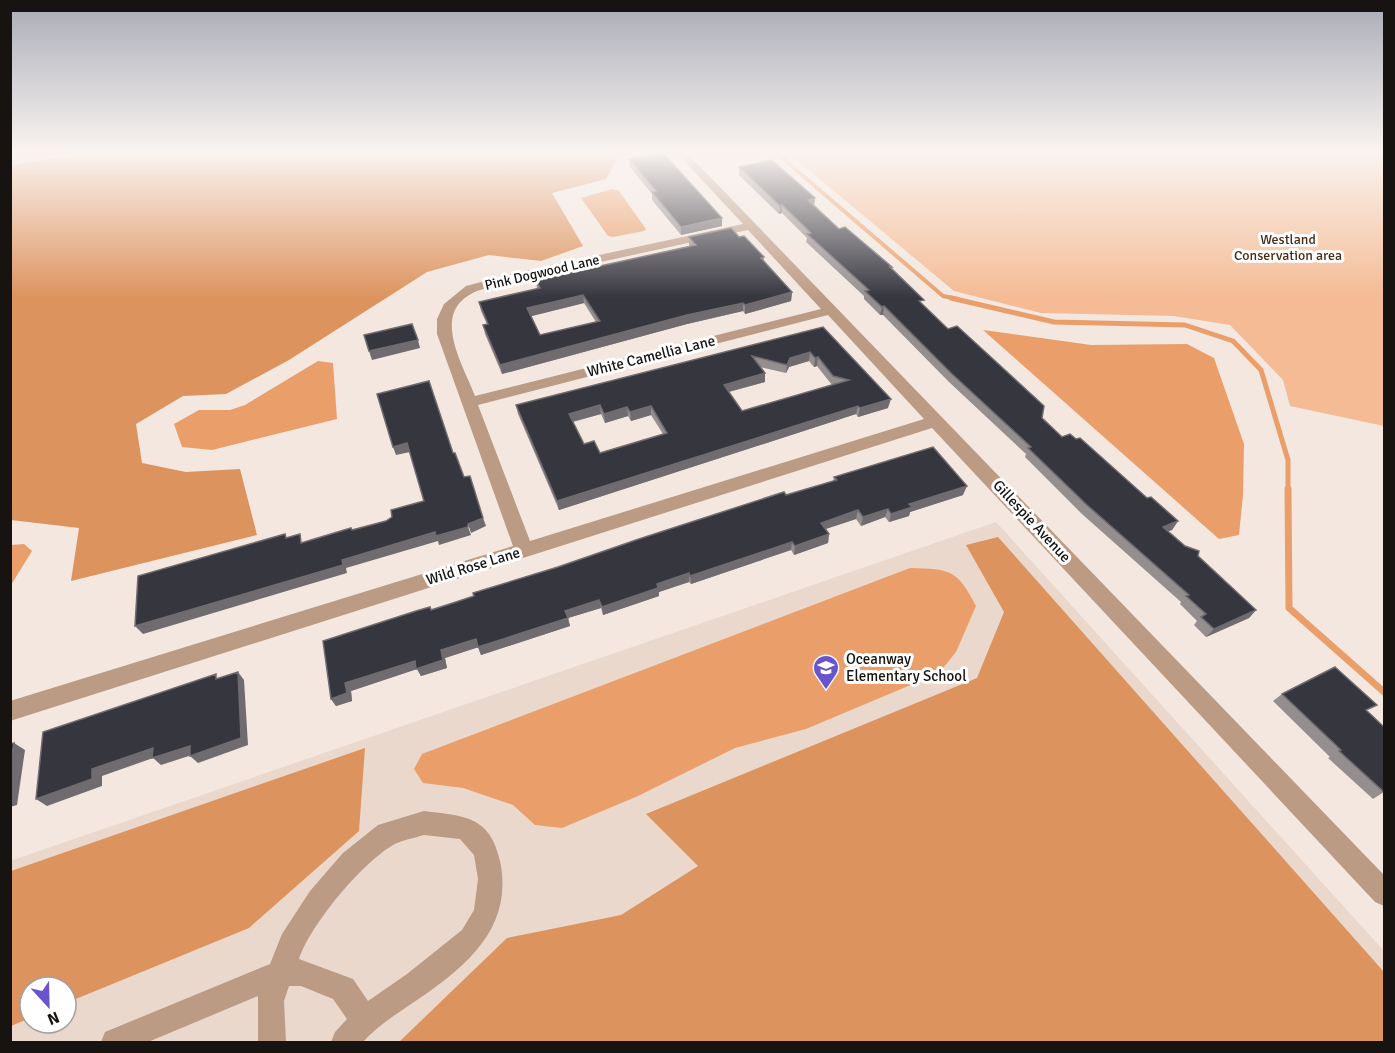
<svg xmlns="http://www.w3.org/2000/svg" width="1395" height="1053" font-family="Signika,sans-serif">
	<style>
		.built { fill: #ead8cc; fill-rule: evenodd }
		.green { fill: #f4bb94 }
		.forest { fill: #dd935e }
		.water { fill: #ea9f6a }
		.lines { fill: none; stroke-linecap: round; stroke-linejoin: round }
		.stream-far2 { stroke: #ea9f6a; stroke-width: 4 }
		.stream-far1 { stroke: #ea9f6a; stroke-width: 5 }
		.stream { stroke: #ea9f6a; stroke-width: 7 }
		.minor { fill: #bc9b84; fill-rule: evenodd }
		.wall { fill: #948e8f; fill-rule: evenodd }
		.shaded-wall { fill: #6f6b6f }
		.building { fill: #36363f; stroke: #6f6b6f; stroke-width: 1.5; fill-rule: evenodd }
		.labels { text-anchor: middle; stroke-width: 6; stroke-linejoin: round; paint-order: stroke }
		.far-park-label { font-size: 14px; fill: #4b2c16; stroke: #fff }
		.far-street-label { font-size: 14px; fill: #161310; stroke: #fff }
		.street-label { font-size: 15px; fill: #161310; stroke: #fff }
		.poi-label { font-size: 15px; fill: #161310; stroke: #fff; text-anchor: start }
	</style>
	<rect width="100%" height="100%" fill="#f3e7df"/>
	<path class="built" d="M996,522L1384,951V1042H11L10,861ZM30,987H66V1023H30Z"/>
	<path class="green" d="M786,151H1384V426L1290,406L1283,380L1230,325L1174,316L1041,313L954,291Z"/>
	<path class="forest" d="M103,151H621L606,179L552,193L583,246L541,261L489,255L427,272L289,360L226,394L183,396L136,424L142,463L186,472L240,469L257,535L71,581L79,528L11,520V165Z
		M998,537L1384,972V1042H399L507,938L621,915L698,866L646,814L977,678L1004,612L966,545Z
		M365,748L359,831L249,928L66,1003V987H30V1018L11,1026V871Z"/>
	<path class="water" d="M612,189L619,191L646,229L644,231L613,237L608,236L581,198Z
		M983,330L1091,345L1187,344L1214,358L1244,444L1243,495L1239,535L1219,539Z
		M318,361L333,363L337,419L212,450L182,447L174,424L199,410H230L245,405Z
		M24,544L32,551L11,585V545Z
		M910,568C950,569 957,569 976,606L956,652L939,673L806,729L735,748L638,796L562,828L535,825L513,805L463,788L423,783L414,769L422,754Z"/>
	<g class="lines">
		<path class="stream-far2" d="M774,151L943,296L958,299"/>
		<path class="stream-far1" d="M951,298L1054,322L1185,325L1233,341L1261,370L1288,460V490"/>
		<path class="stream" d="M1288,489L1289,608L1384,692"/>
		<path class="minor" d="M675,151H685L1384,875V906L1375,902L932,428L10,721V701L513,546L437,334V319L444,304L466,286L511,274L743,224ZM748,230L821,309L475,396C462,362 429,311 477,291C489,287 502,285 513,281ZM828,315L924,419L530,541L478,405Z
			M424,811C463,816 490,815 500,861C514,927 467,966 417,1000C398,1013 378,1025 363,1042H331L335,1032L347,1019L333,999L301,986H289L284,1001L286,1042H258V996L148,1042H101L105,1032L270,964L282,934L310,891L343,853L378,825ZM424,835L460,839L474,855L478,879L474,910L462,930L407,974L368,1001L353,979L299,959C311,924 361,864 393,845C402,840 414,838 424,835Z"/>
	</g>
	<path class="wall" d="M629,159L722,226L681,235L652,200V194L630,167Z
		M739,167L815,198L814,205L839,229L892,267V269L923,305L1062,437L1178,521L1172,530L1168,531L1185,546L1198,556L1256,610L1249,618L1206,637L1194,625L1197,621L1180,604L1181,602L1082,514L1025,457L1026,454L949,382L883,315H880L864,299V296L806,242L807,238L782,213L779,214L739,175Z
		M689,237H739L764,257V262L792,292L791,301L745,314L743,311L687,324L502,374L485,334L483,325L487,324L481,311L479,302L537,289L536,280L690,246L689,245ZM584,303L596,322L540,335L531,316Z
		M823,327L888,408L858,417L856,414L559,510L518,414L516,405ZM809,361L814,367L817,366L832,385L742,411L729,392L765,382L760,367L786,373L789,367ZM601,414L605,423L628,416L631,421L651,415L663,434L600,453L584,444L573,422Z
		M834,477L963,495L910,512L909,516L889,522L885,517L861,526L856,519L826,529L829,534L828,543L794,555L791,550L691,584L689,582L659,592V596L603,615L601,608L568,618L570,626L481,655L478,647L445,658L447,668L421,676L417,669L351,691L352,701L336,706L331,699L432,610L558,567L786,495L833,482Z
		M1282,694L1367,711L1384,792L1373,799L1328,758L1330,757L1273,701Z"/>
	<path class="shaded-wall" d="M815,198L814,206L808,200Z
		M782,205V213L779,214L780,206Z
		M722,218V226L681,235V227Z
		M792,292L791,301L745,314V305Z
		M583,295L584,303L528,317L527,308Z
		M743,303V311L687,324L502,374L500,365L687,315Z
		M884,306L883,315H880L882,307Z
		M418,340L420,348L372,360L369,351Z
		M810,352L809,361L789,367L786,373L787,365L790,358Z
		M818,357L817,366L814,367L815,358Z
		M765,373V382L724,393V385Z
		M891,399L888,408L858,417L860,408Z
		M600,405L601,414L571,422L569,414Z
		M651,406V415L631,421L630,412Z
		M858,406L856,414L559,510L557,501Z
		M627,407L628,416L605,423L604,414Z
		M407,443L410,452L396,455L393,447Z
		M967,486L963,495L910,512L909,516L889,522L891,514L909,504Z
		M888,509L885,517L861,526L863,517Z
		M858,510L856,519L819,531L821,523Z
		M483,518L486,526L471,533L468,524Z
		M1178,521L1172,530L1157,535L1163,527Z
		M468,527L471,535L439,545L438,541L346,568L347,573L143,634L135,626L342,560L435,532Z
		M829,534L828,543L794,555L795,546Z
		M792,542L791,550L691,584L690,576Z
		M689,573V582L659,592V596L603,615L602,607L657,584Z
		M599,600L601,608L568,618L570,626L481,655L478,647L565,611Z
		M1256,610L1249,618L1206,637L1214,629Z
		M476,639L479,647L445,658L447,668L421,676L417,669L351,691L352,701L336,706L331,699L345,683Z
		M238,672L244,680L248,745L198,763L190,756Z
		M14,743L25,750L17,805L10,807V766Z
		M190,746L198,753L161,765L153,758L102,776V786L47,806L36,799L92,769L153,748Z"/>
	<path class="building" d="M663,153L722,218L681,227L652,192L656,191L629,159Z
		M772,160L815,198L808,200L839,229L845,227L892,267H890L924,300L919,301L948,329L957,326L1044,406L1042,418L1062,437L1070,434L1076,439L1080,438L1147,498L1151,497L1178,521L1163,527L1185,546L1199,551L1198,556L1256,610L1214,629L1201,617L1206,614L1186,596L1189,595L1087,505L1028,448L1031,447L951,373L884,306L882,307L865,291L869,290L807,234L811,233L782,205L780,206L739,167Z
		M731,228L739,237L744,236L764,257L761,258L792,292L745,305L743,303L687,315L500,365L483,325L488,324L479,302L540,288L536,280L696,245L689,237ZM583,295L600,321L540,335L527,308Z
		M412,324L418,340L369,351L364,335Z
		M823,327L891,399L860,408L858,406L557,501L516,405ZM810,352L815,358L818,357L833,376L849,380L742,411L724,385L765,373L752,356L787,365L790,358ZM600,405L604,414L627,407L630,412L651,406L667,433L600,453L594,441L584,444L569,414Z
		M429,381L453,453H455L464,477L470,476L483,518L468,524V527L436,536L435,532L342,560L343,565L135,626L138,576L285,534L286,538L300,534L301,543L351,528L352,530L386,521L392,517L391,510L424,501L407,443L393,447L377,394Z
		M933,447L967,486L909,504L912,507L891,514L888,509L863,517L858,510L821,523L829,534L795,546L792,542L690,576L689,573L657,584L658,588L602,607L599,600L565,611L568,618L478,647L476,639L441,650L443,660L416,669L415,661L345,683L347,693L331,699L323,641L416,611L430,607L431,610L456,602L474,596L473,593L558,567L639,539L784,492L786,495L837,480L834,477Z
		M1335,667L1377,705L1366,710L1384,727V792L1339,751L1341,750L1282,694Z
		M238,672L241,738L190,756V746L152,758L153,748L92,769V779L36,799L43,732L216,674V679Z
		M14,743L10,766V744Z"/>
	<linearGradient id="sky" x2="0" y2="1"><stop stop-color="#a9acb6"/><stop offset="0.51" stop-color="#faf4f1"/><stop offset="1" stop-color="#faf4f1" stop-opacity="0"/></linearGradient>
	<rect width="1395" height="298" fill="url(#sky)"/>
	<defs>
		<symbol id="school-pin" viewBox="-11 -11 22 30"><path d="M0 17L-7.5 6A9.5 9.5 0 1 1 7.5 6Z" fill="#6a54cd" stroke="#fff"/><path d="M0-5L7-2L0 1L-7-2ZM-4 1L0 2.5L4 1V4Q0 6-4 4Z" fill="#fff"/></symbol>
	</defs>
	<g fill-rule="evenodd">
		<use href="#school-pin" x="811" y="653" width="30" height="40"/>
	</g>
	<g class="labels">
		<g class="far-park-label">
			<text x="1288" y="244">Westland<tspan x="1288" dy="16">Conservation area</tspan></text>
		</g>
		<g class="far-street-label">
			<text transform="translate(542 272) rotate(-13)" y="5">Pink Dogwood Lane</text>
		</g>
		<g class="street-label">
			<text transform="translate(651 356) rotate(-14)" y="5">White Camellia Lane</text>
			<text transform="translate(1032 521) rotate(47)" y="5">Gillespie Avenue</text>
			<text transform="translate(473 566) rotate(-17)" y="5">Wild Rose Lane</text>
		</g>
		<g class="poi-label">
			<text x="846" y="664">Oceanway<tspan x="846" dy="17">Elementary School</tspan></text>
		</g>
	</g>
	<rect width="1395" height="1053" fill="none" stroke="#161310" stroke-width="24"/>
	<g transform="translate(48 1005) rotate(158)"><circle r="28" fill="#ffffff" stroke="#a2a19f" stroke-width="1.5"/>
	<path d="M0-4.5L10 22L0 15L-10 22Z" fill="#6a54cd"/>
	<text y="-9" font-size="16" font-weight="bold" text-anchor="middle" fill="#161310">N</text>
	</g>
</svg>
